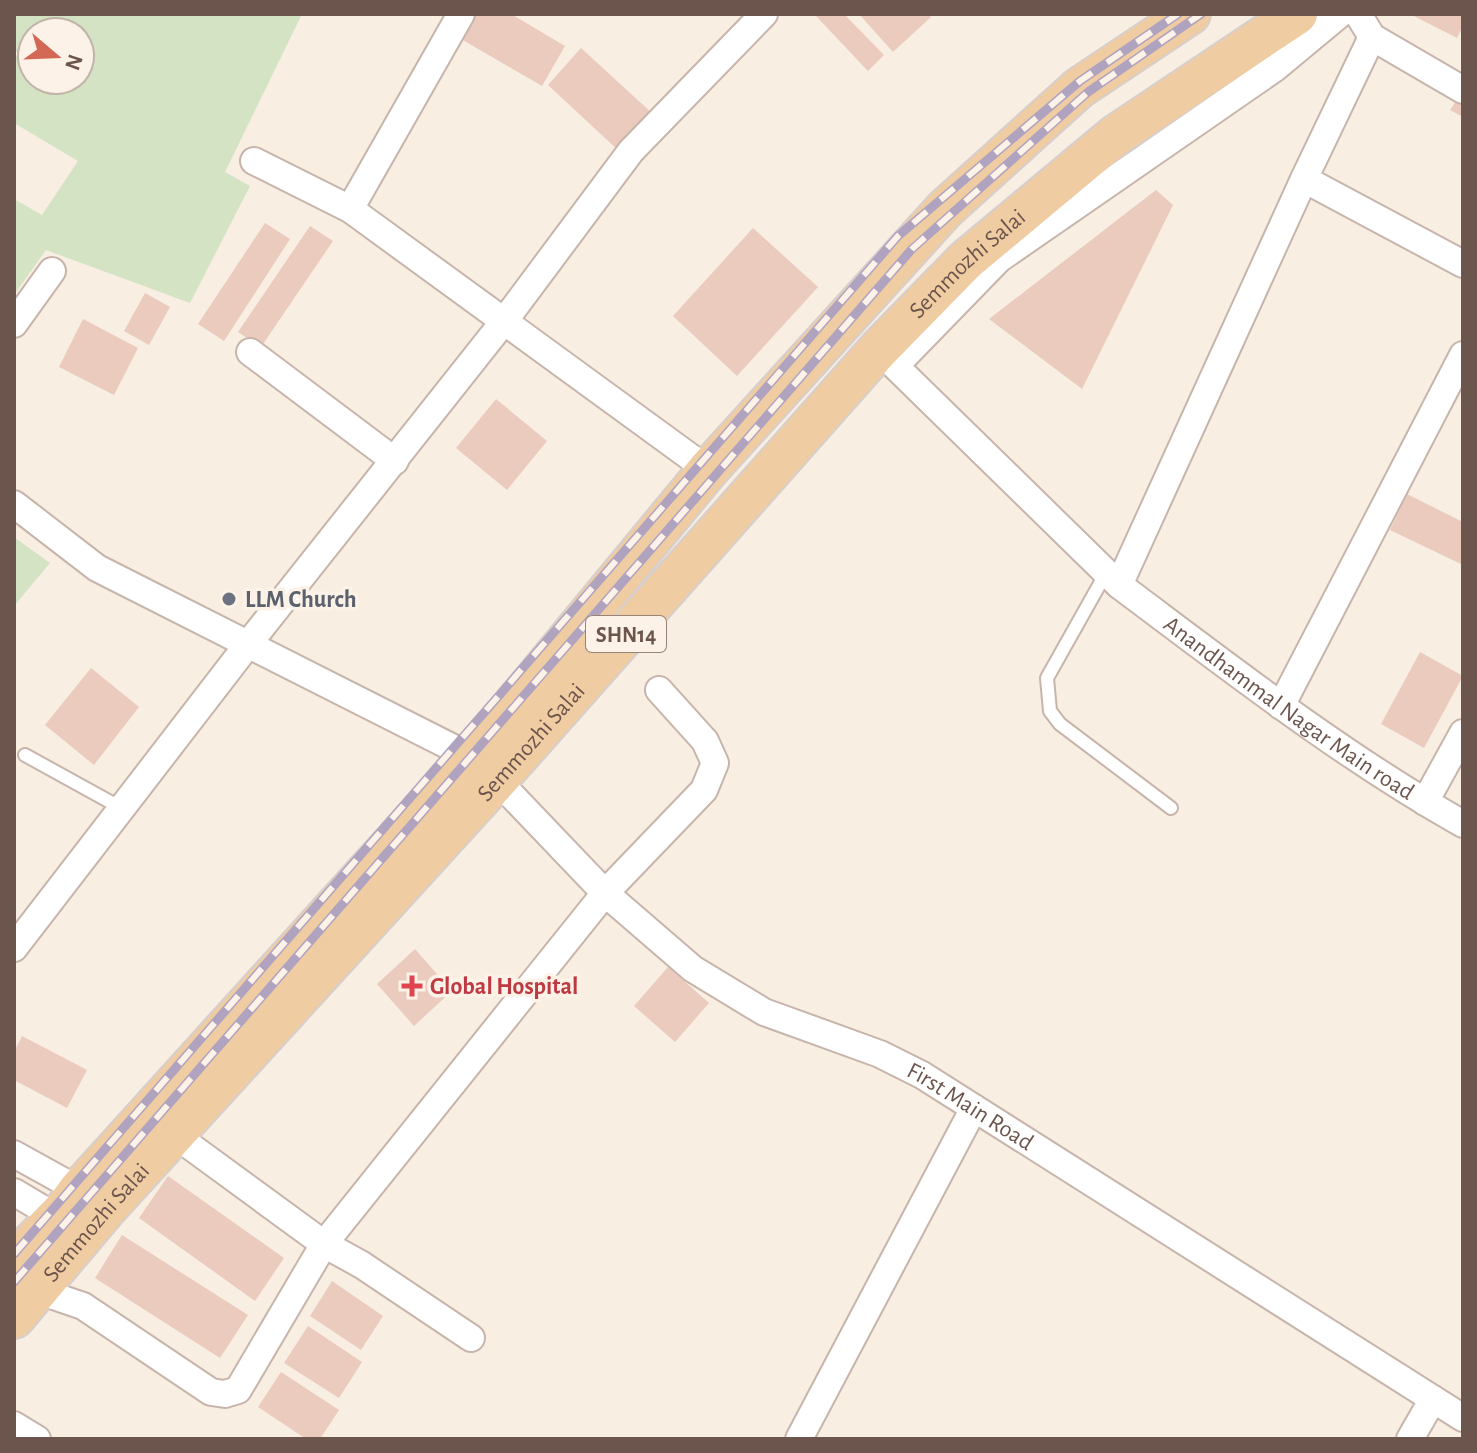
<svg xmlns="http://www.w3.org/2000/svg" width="1477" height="1453" font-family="'Alegreya Sans',sans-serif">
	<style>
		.green { fill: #d3e3c3; fill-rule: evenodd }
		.building { fill: #eacbbd }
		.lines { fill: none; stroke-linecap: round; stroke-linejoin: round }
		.lane-casing { stroke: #c7b5ab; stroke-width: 16 }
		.street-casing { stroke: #c7b5ab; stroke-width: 30 }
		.primary-casing { stroke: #d6cfcd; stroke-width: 44 }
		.lane { stroke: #fff; stroke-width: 12 }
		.street { stroke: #fff; stroke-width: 26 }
		.primary { stroke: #efcca2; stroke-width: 40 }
		.rail-casing { stroke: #b0a3bf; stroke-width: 9 }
		.rail { stroke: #fcf2e7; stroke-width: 6; stroke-dasharray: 18; stroke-linecap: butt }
		.worship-dot { fill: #6b7280; stroke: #fcf2e7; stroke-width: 3 }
		.health-dot { fill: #e0444e; stroke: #fcf2e7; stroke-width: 3 }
		.labels { text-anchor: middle; stroke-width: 7; stroke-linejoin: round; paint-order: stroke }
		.shield { fill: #fcf2e7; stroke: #97847a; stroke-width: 2 }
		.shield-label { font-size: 22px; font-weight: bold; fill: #6c554c }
		.street-label { font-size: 24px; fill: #6c554c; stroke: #fcf2e7 }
		.worship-label { font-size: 24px; font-weight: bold; fill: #5b616d; stroke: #fcf2e7; text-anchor: start }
		.health-label { font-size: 24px; font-weight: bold; fill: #be3a42; stroke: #fcf2e7; text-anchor: start }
	</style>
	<rect width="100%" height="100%" fill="#f8eee2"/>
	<path class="green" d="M14,14H302L225,172L250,186L190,303L46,250L14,295V199L42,215L78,161L14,123V60L18,53L14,50ZM32,32H80V80H32Z
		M14,537L50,563L14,606Z"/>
	<path class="building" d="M469,14H511L565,46L542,86L456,36Z
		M816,14H844L884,55L868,71L815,15Z
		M859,14H928L931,17L893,52Z
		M1410,14H1463V26L1457,38Z
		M581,48L654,115L620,152L548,85Z
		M1463,91V117L1450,110Z
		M1156,190L1173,205L1082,389L989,319Z
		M265,223L290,239L224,341L198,324Z
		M310,226L333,241L261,347L238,332Z
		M753,228L818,287L737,376L673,316Z
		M145,293L170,307L149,345L124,331Z
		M83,319L138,348L114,395L59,367Z
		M496,399L547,441L507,490L456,448Z
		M1407,494L1463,522V565L1390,530Z
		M1420,652L1463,676L1424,748L1381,724Z
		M91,668L139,707L94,765L45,725Z
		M415,949L452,991L414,1026L377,984Z
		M668,967L709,1003L675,1042L634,1006Z
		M22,1036L87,1070L67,1108L14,1080V1052Z
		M168,1176L284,1258L255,1301L139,1218Z
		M122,1235L248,1315L220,1358L95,1278Z
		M332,1281L383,1316L361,1350L310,1316Z
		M308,1326L362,1362L339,1398L284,1363Z
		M281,1372L339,1410L320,1439H306L258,1407Z"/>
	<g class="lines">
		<defs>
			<path id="lane" d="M1106,573L1047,678L1050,711L1060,724L1171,808
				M25,755L123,809"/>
			<g id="street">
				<path d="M1340,14L1275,68L999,259L895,366L1119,585L1304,179L1372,37"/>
				<path d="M1358,14L1372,37L1463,90"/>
				<path d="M254,161L350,209L708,470"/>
				<path d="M1304,179L1463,264"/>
				<path d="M350,209L461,14"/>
				<path d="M14,324L52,271"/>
				<path d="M250,352L395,461"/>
				<path id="s1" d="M14,504L97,568L471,757L497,780L605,893L693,969L764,1012L880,1054L922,1075L1463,1418"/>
				<path id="s2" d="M1119,585C1230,668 1341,755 1463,824"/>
				<path d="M1281,706L1463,355"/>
				<path d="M1425,802L1463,733"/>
				<path d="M14,948L249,643L505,320L631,151L764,14"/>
				<path d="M175,1135L324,1244L362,1265L471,1338"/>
				<path d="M14,1154L79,1190"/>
				<path d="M14,1192L56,1217"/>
				<path d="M39,1291L83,1306L211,1392L225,1394L238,1390L324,1244L605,893L704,790L715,763L705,741L659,690"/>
				<path d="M14,1425L37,1439"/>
				<path d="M799,1439L974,1108"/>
				<path d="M1410,1439L1433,1399"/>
			</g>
			<g id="primary">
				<path d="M14,1261L65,1209L79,1190L471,757L708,470L945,209L1079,88L1190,14"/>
				<path id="s3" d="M14,1318L105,1210L497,780L878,350L965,261L1116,135L1297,14"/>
			</g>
		</defs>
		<use href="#lane" class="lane-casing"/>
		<use href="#street" class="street-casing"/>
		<use href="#primary" class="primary-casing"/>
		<use href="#lane" class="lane"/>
		<use href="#street" class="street"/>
		<use href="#primary" class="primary"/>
		<defs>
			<path id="rail" d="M14,1254L898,236L1080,81L1178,14
				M14,1282L912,249L1088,92L1201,14"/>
		</defs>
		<use href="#rail" class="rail-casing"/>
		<use href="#rail" class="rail"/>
	</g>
	<circle class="worship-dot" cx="229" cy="599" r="8"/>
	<path class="health-dot" d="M408 974h8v8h8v8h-8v8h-8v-8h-8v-8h8z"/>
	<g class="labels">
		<rect class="shield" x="586" y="616" width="80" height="36" rx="6"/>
		<g class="shield-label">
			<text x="626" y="642">SHN14</text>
		</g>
		<g class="street-label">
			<text dy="8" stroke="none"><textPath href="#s3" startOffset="1422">Semmozhi Salai</textPath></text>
			<text dy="8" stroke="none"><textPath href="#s2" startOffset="210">Anandhammal Nagar Main road</textPath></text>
			<text dy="8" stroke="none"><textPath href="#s3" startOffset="774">Semmozhi Salai</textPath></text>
			<text dy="8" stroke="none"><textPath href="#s1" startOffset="1142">First Main Road</textPath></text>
			<text dy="8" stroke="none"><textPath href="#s3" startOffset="126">Semmozhi Salai</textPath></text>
		</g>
		<g class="worship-label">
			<text x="245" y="607">LLM Church</text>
		</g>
		<g class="health-label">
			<text x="430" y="994">Global Hospital</text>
		</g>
	</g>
	<rect width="1477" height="1453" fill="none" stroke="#6c554c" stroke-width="32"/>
	<g transform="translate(56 56) rotate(109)"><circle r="38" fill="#fcf2e7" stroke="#c2b3a9" stroke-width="2"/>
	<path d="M0-6L14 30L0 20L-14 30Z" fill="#d36856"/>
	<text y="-12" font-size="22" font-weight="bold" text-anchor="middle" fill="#6c554c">N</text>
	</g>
</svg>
